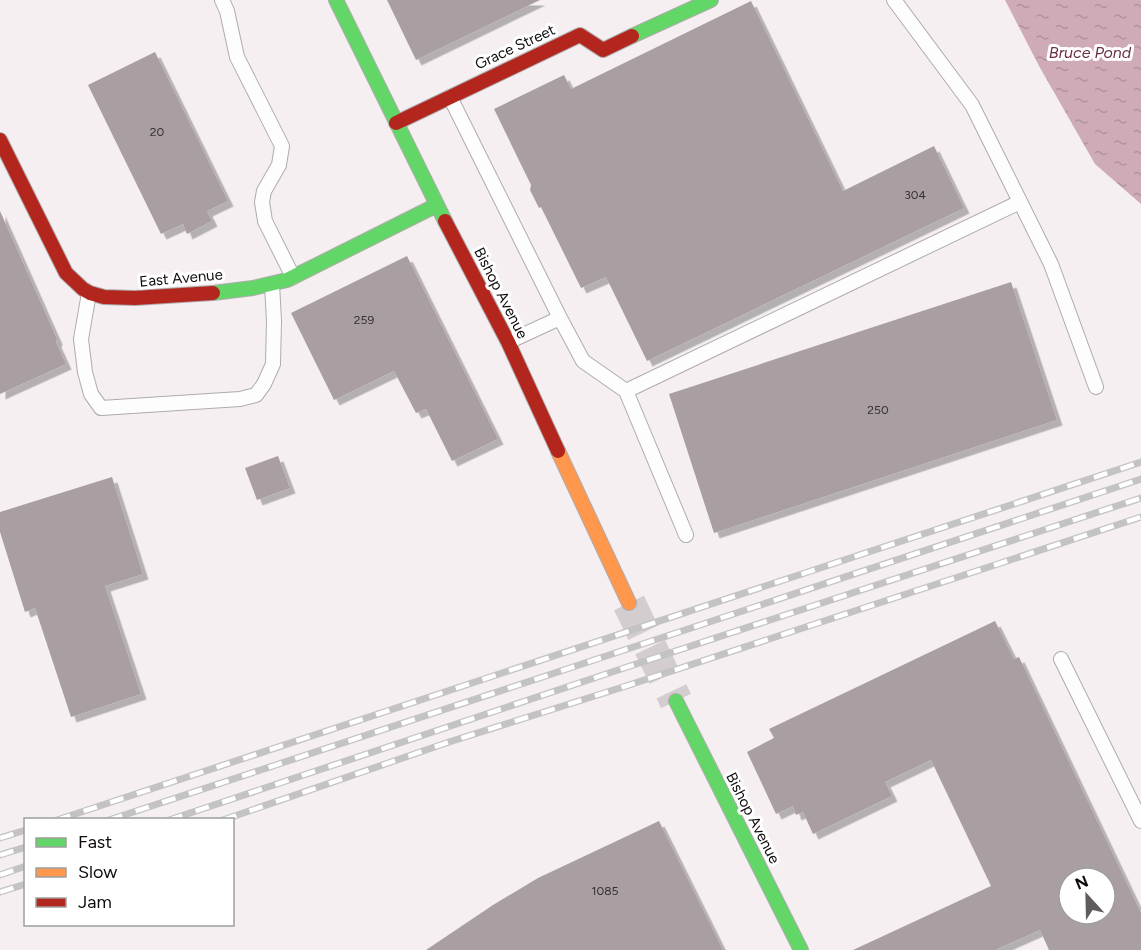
<svg xmlns="http://www.w3.org/2000/svg" width="1141" height="950" font-family="Figtree,sans-serif">
	<style>
		.water { fill: url(#water-ripples) }
		.building { fill: #a99ea2; fill-rule: evenodd; filter: url(#shadow) }
		.lines { fill: none; stroke-linecap: round; stroke-linejoin: round }
		.secondary-tunnel { stroke: #d3cdcf; stroke-width: 33; stroke-dasharray: 33 16; stroke-linecap: butt }
		.lane-casing { stroke: #afabac; stroke-width: 16 }
		.fast-casing { stroke: #afabac; stroke-width: 16 }
		.slow-casing { stroke: #afabac; stroke-width: 16 }
		.jam-casing { stroke: #afabac; stroke-width: 16 }
		.lane { stroke: #fefdfd; stroke-width: 14 }
		.fast { stroke: #63d668; stroke-width: 14 }
		.slow { stroke: #ff974d; stroke-width: 14 }
		.jam { stroke: #b3261e; stroke-width: 14 }
		.rail-casing { stroke: #c4c3c3; stroke-width: 7 }
		.rail { stroke: #fff; stroke-width: 4.5; stroke-dasharray: 14; stroke-linecap: butt }
		.labels { text-anchor: middle; stroke-width: 6; stroke-linejoin: round; paint-order: stroke }
		.number-label { font-size: 12px; fill: #363032 }
		.street-label { font-size: 15px; fill: #100c0d; stroke: #fff }
		.water-label { font-size: 16px; font-style: italic; fill: #6a2e46; stroke: #fff }
	</style>
	<defs>
		<pattern id="water-ripples" width="26" height="14" patternUnits="userSpaceOnUse" patternTransform="scale(1.5)"><rect width="26" height="14" fill="#ceabb7"/><path d="M2 4q2-2 4 0t4 0M15 11q2-2 4 0t4 0" fill="none" stroke="#b0929c"/></pattern>
		<filter id="shadow"><feDropShadow dx="5.5" dy="5.5" stdDeviation="0" flood-color="#0004"/></filter>
	</defs>
	<rect width="100%" height="100%" fill="#f5eff1"/>
	<path class="water" d="M1005,0H1141V204L1095,164L1039,66Z"/>
	<path class="building" d="M387,0H540L416,60Z
		M751,1L843,191L934,146L964,208L647,361L606,277L581,288L541,207L539,208L530,190L531,185L494,109L564,75L571,89Z
		M155,52L228,201L207,211L212,221L187,234L183,224L161,234L88,85Z
		M0,211L57,339L56,342L66,364L0,394Z
		M407,256L498,439L452,461L426,409L416,413L394,371L334,400L291,313Z
		M1011,282L1057,420L714,533L669,394Z
		M278,456L290,488L257,500L245,468Z
		M112,477L143,574L105,586L141,694L71,717L35,608L25,612L0,532V512Z
		M995,621L1014,659L1019,657L1141,913V950H1049L1040,930L995,950H853L991,886L931,760L885,782L892,796L813,834L803,812L796,815L793,806L776,814L747,752L774,738L769,729ZM1069,878H1105V914H1069Z
		M659,821L723,950H426L493,905L538,878Z"/>
	<g class="lines">
		<path class="secondary-tunnel" d="M629,603L676,701"/>
		<defs>
			<path id="lane" d="M222,0L227,11L237,57L282,146L279,165L264,191L262,202L265,221L293,277
				M894,0L972,105L1051,264L1096,387
				M450,97L560,318
				M89,293L81,339L85,372L91,394L101,408L240,399L256,395L264,384L273,364L274,321L272,284
				M508,342L560,318L583,361L626,391L686,535
				M626,391L1020,202
				M1061,659L1141,821"/>
			<path id="fast" d="M336,0L445,221
				M632,36L711,0
				M213,293L253,288L287,280L437,205
				M676,701L801,950"/>
			<path id="slow" d="M558,451L629,603"/>
			<path id="jam" d="M396,123L580,35L603,50L632,36
				M0,140L66,273L83,289L90,293L104,297L135,298L213,293
				M445,221L508,342L558,451"/>
		</defs>
		<use href="#lane" class="lane-casing"/>
		<use href="#fast" class="fast-casing"/>
		<use href="#slow" class="slow-casing"/>
		<use href="#jam" class="jam-casing"/>
		<use href="#lane" class="lane"/>
		<use href="#fast" class="fast"/>
		<use href="#slow" class="slow"/>
		<use href="#jam" class="jam"/>
		<defs>
			<path id="rail" d="M57,820L1141,462
				M109,820L682,631L1141,479
				M169,820L615,671L1141,498
				M223,820L449,742L623,687L1141,517
				M0,838L26,830
				M0,855L26,847
				M0,875L26,866
				M0,892L26,884"/>
		</defs>
		<use href="#rail" class="rail-casing"/>
		<use href="#rail" class="rail"/>
	</g>
	<g class="labels">
		<g class="number-label">
			<text x="157" y="136">20</text>
			<text x="915" y="199">304</text>
			<text x="364" y="324">259</text>
			<text x="878" y="414">250</text>
			<text x="605" y="895">1085</text>
		</g>
		<g class="street-label">
			<text transform="translate(515 47) rotate(-25)" y="5">Grace Street</text>
			<text transform="translate(181 278) rotate(-5)" y="5">East Avenue</text>
			<text transform="translate(501 293) rotate(63)" y="5">Bishop Avenue</text>
			<text transform="translate(753 818) rotate(63)" y="5">Bishop Avenue</text>
		</g>
		<g class="water-label">
			<text x="1090" y="58">Bruce Pond</text>
		</g>
	</g>
	<rect x="24" y="818" width="210" height="108" fill="#ffffff" stroke="#9f9e9e" stroke-width="1.5"/>
	<rect x="36" y="838" width="30" height="9" fill="#63d668" stroke="#9f9e9e" stroke-width="1.5"/>
	<text x="78" y="848" font-size="18" fill="#100c0d">Fast</text>
	<rect x="36" y="868" width="30" height="9" fill="#ff974d" stroke="#9f9e9e" stroke-width="1.5"/>
	<text x="78" y="878" font-size="18" fill="#100c0d">Slow</text>
	<rect x="36" y="898" width="30" height="9" fill="#b3261e" stroke="#9f9e9e" stroke-width="1.5"/>
	<text x="78" y="908" font-size="18" fill="#100c0d">Jam</text>
	<g transform="translate(1087 896) rotate(338)"><circle r="28" fill="#ffffff" stroke="#9f9e9e" stroke-width="1.5"/>
	<path d="M0-4.5L10 22L0 15L-10 22Z" fill="#605b5d"/>
	<text y="-9" font-size="16" font-weight="bold" text-anchor="middle" fill="#100c0d">N</text>
	</g>
</svg>
